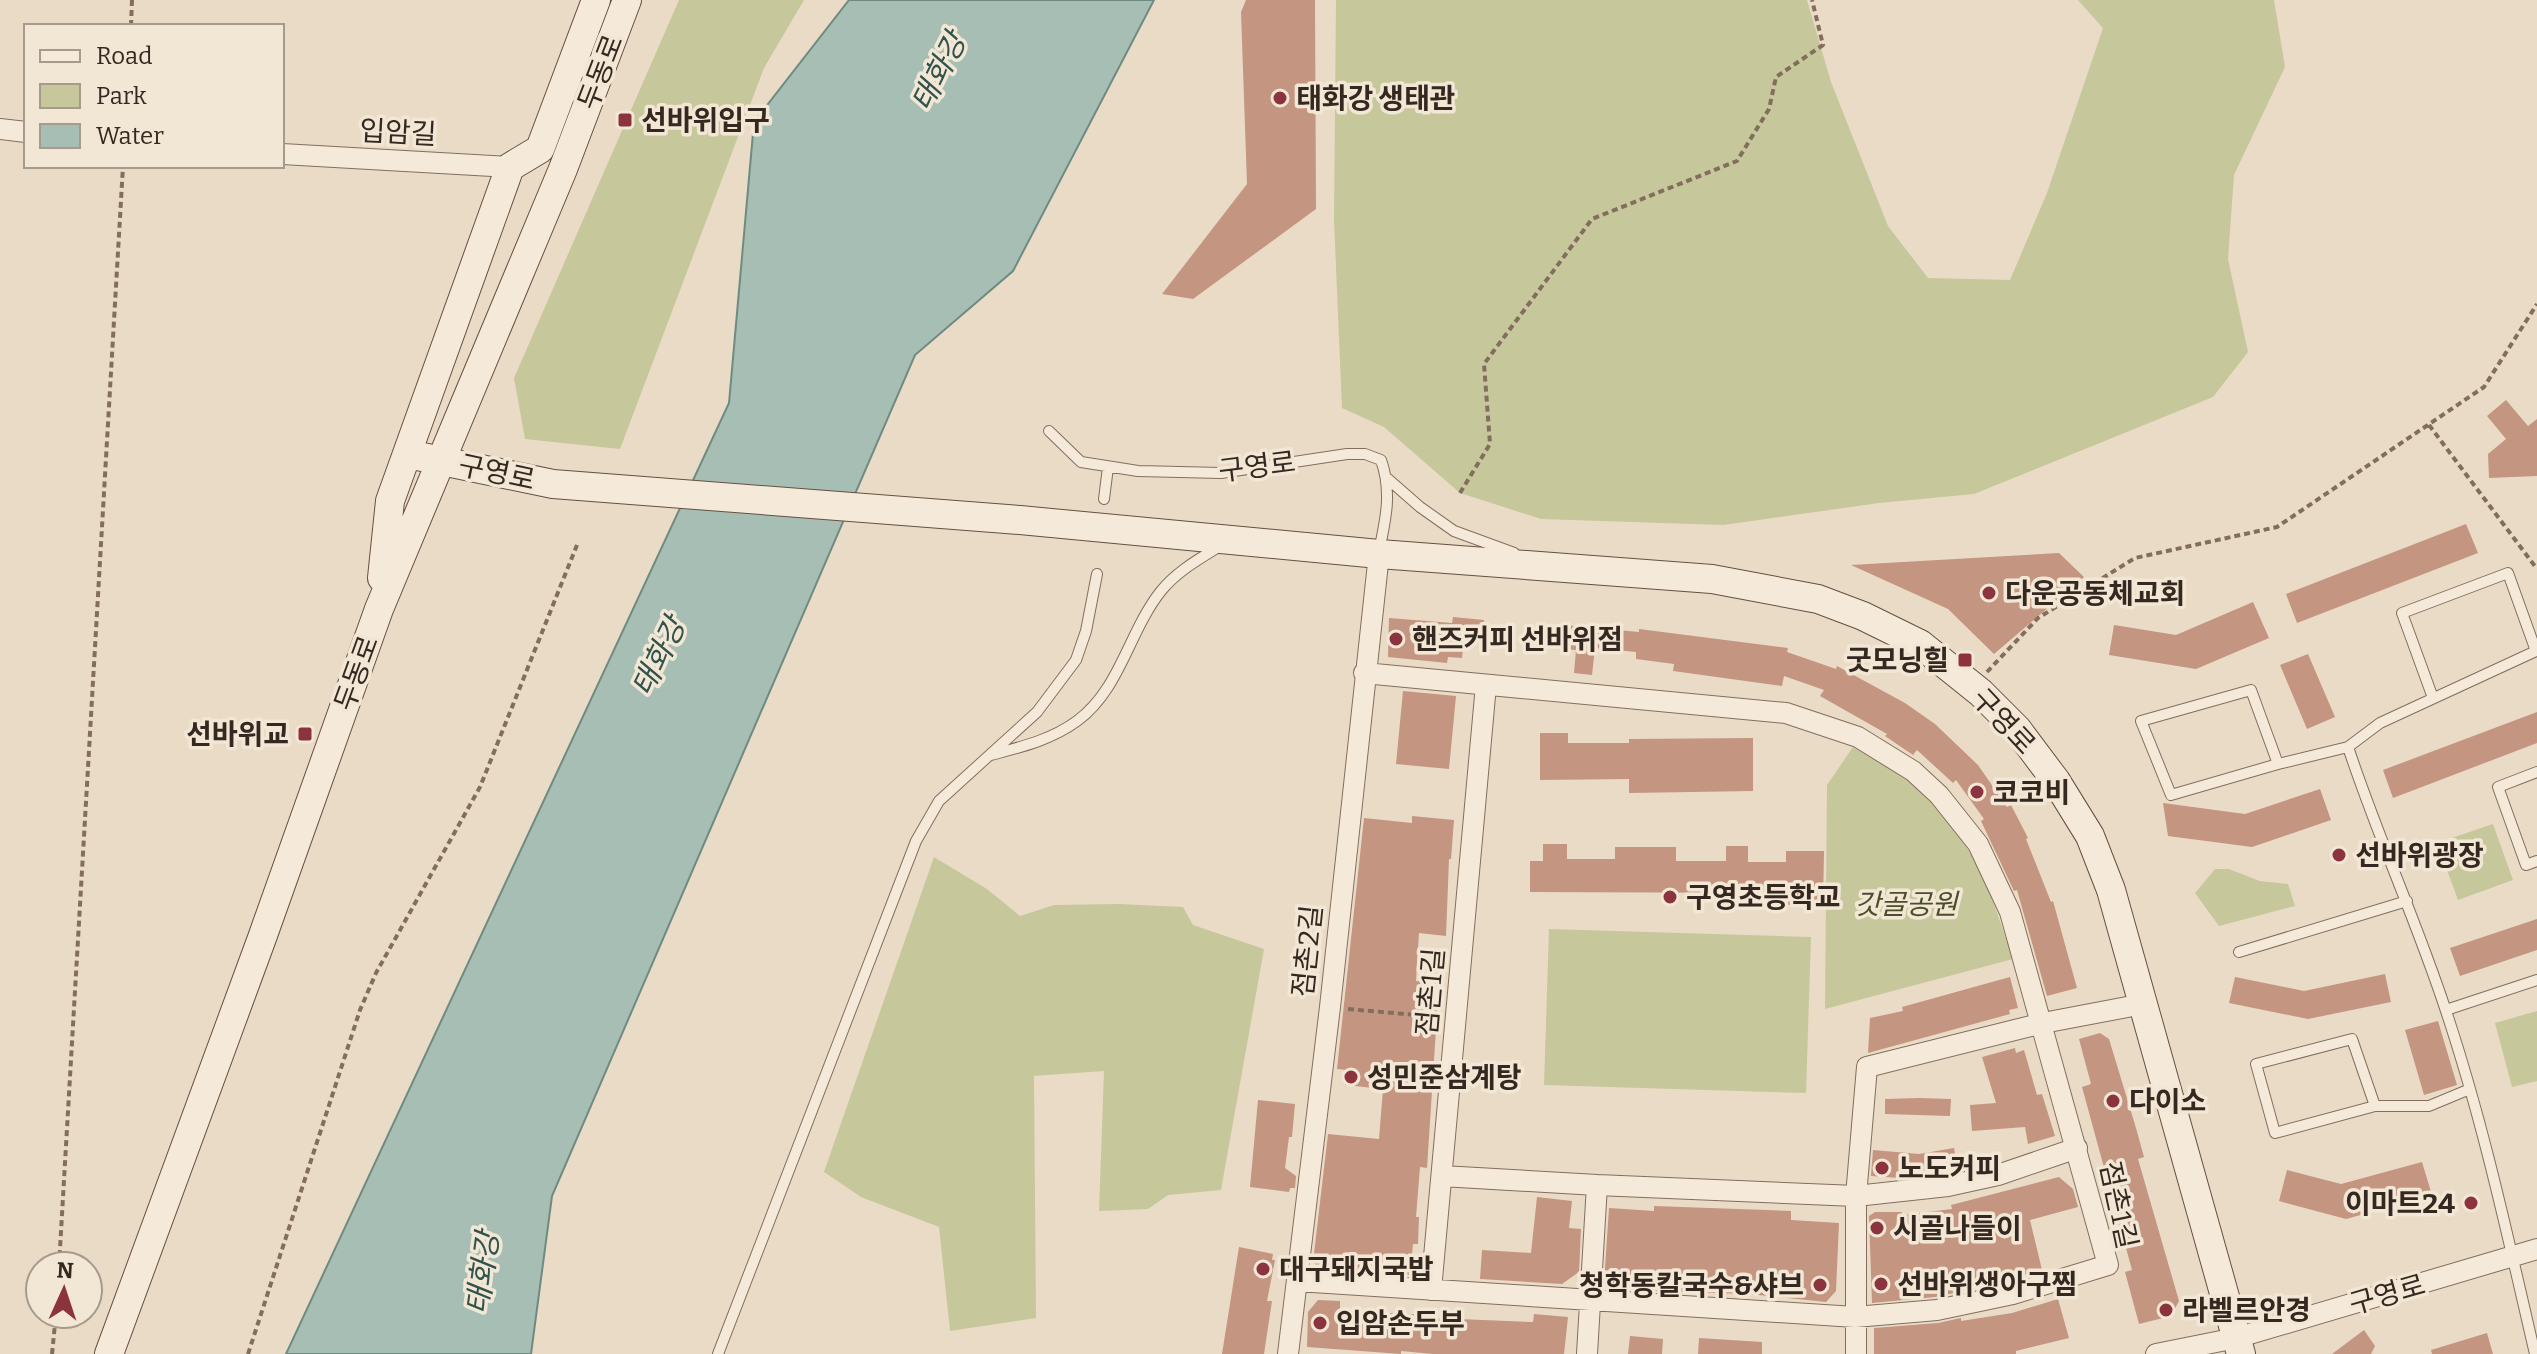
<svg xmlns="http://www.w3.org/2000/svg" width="2537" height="1354" font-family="Bitter,'Noto Sans KR',serif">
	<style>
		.green { fill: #c6c79b }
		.water { fill: #a7beb5; stroke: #6f8b81; stroke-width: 2 }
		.building { fill: #c49580 }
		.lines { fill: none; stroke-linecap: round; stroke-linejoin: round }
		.lane-casing { stroke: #836e5e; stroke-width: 12 }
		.street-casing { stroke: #836e5e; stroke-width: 22 }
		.secondary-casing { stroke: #654f41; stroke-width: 30 }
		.path { stroke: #836e5e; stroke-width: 4; stroke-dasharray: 6 4; stroke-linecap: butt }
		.lane { stroke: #f5ead9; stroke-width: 10 }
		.street { stroke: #f5ead9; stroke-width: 20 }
		.secondary { stroke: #f5ead9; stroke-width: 28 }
		.poi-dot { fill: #8c343e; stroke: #f2e6d5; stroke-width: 3 }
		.labels { text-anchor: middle; stroke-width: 7; stroke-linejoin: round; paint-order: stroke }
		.street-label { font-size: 28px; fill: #352820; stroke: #f2e6d5 }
		.poi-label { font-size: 28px; font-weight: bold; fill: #352820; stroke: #f2e6d5; text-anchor: start }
		.park-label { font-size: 28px; font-style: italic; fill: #4a4f29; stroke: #f2e6d5 }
		.water-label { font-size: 30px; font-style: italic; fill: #31534d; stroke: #f2e6d5 }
	</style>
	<rect width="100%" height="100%" fill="#eadbc6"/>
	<path class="green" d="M679,0H804L764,68L620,449L525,439L514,378Z
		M1336,0H1807L1831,82L1888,226L1928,278L2010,280L2047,193L2103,28L2078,0H2274L2285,67L2234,175L2228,259L2248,352L2213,397L1974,494L1879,503L1723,525L1541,519L1460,493L1384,427L1342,408L1334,220Z
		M1853,747L1908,776L1956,829L1986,881L2013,959L1825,1009L1827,785Z
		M2493,824L2513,880L2458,900L2437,843Z
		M934,857L987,889L1020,916L1054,905L1119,904L1183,907L1193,925L1264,949L1221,1190L1168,1195L1148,1209L1099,1211L1104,1071L1034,1076L1036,1318L950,1331L939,1227L861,1197L824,1172Z
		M2215,869H2229L2260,881L2288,884L2295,906L2219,926L2195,893Z
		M1549,929L1811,937L1806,1093L1544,1085Z
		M2537,1011V1081L2512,1087L2495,1023Z"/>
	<path class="water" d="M849,0H1154L1013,271L915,355L552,1196L531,1354H286L729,403L754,122Z"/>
	<path class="building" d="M1246,0H1315L1316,209L1193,299L1162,294L1247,184L1241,12Z
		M2506,400L2528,426L2537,419V476L2489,478L2488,454L2506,439L2487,416Z
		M2466,524L2478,553L2297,623L2286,594Z
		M2059,553L2084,577L1994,654L1948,609L1851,565Z
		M2253,602L2269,638L2196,669L2109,655L2114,625L2176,635Z
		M1453,617L1484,620L1482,636L1464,635L1462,658L1448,657L1447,663L1388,657L1389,618L1452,623Z
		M1564,625L1639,632V629L1788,648L1787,652L1836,669L1837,666L1905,703L1935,724L1978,765L2007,807L2011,805L2028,838L2026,839L2051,902L2053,901L2077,988L2047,996L2017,890L2014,891L1981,821L1984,819L1956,780L1953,783L1917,750L1913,755L1885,736L1887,734L1820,696L1824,690L1784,676L1782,686L1673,671L1674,664L1636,659V652L1595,648L1592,675L1574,673L1576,650L1561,649Z
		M2308,654L2335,717L2307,729L2280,665Z
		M1403,691L1456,696L1449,769L1396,764Z
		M2537,712V743L2393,798L2383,770Z
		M1540,733H1568V743H1629V739L1753,738V791L1629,793V779L1540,780Z
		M2320,789L2331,820L2252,847L2168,836L2163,803L2245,814Z
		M1412,816L1454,820L1451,859H1449L1446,936L1419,933L1416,981L1439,983L1427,1168L1420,1167L1416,1217H1419L1418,1244H1413L1410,1275L1318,1267L1313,1262L1328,1134L1379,1139L1383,1089L1345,1085L1347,1070L1337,1069L1364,818L1412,823Z
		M1543,844H1567V859H1615V847H1676V861H1726V846H1748V862H1786V851H1824L1823,905H1784V893L1530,892V861H1543Z
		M2537,919V950L2460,976L2450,948Z
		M2385,974L2391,1002L2308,1019L2229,1003L2235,977L2304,991Z
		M2010,977L2018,1008L2009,1010L2010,1014L1868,1053L1870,1018L1903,1011L1902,1007Z
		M2438,1021L2457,1085L2424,1095L2405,1030Z
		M2100,1033L2109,1039L2136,1128L2144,1157L2138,1159L2179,1301L2171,1316L2139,1324L2125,1272L2132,1270L2082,1087L2091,1084L2079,1039Z
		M2015,1048L2016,1053L2024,1050L2037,1095L2042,1094L2055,1136L2028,1144L2025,1127L1972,1131L1970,1105L1996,1103L1982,1057Z
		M1919,1098L1951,1099L1950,1116L1885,1114V1099Z
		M1258,1100L1295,1104L1292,1137H1289L1285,1168L1296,1176L1295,1188H1290L1289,1192L1250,1187Z
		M1954,1148L1958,1171L1900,1178L1871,1176L1873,1150L1919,1154Z
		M2422,1162L2432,1195L2346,1219L2279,1201L2287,1170L2341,1184Z
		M2059,1177L2073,1189L2078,1207L2030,1220L2042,1270L1997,1282V1284L1935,1297L1872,1303L1869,1216L1875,1212H1902V1215L1952,1209L1951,1205Z
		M1537,1197L1572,1201L1569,1228L1581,1229L1579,1272L1562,1284L1480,1279L1482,1250L1531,1253Z
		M1654,1206L1791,1211V1220L1839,1223L1836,1291L1826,1302L1749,1294L1675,1292L1608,1287L1604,1283L1609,1208L1654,1211Z
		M1239,1247L1273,1254L1272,1260H1275L1267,1301H1272L1264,1354H1222Z
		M2058,1299L2069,1338L2016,1351V1354H1874V1328L1938,1323L1961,1318V1321L2012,1313Z
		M1318,1300L1340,1301V1311L1435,1315L1434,1318L1533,1322L1534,1314L1568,1317L1564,1354H1433L1401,1351V1354L1307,1347L1308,1312Z
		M2364,1330L2375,1346L2371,1354H2332Z
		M2487,1333L2493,1354H2432L2431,1350Z
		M1630,1336L1663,1339L1662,1354H1628Z
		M1699,1338L1762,1342V1354H1698Z"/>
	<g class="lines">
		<defs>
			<path id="lane" d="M1049,431L1081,462L1138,471L1221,473L1347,454H1365L1381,460C1392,491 1386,519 1379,551
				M1388,479L1420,507L1454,531L1514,553
				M1104,499L1108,467
				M2433,698L2402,613L2508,573L2536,651L2380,723L2348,747C2377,835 2416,920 2445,1008C2483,1121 2508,1238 2535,1354
				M991,755C1021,747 1051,740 1077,721C1120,690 1129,631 1161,591C1176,572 1199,559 1220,546
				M2278,764L2251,690L2141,721L2171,795L2278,764L2348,747
				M2537,772L2498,787L2526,865L2537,861
				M2239,952L2407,901
				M2446,1010L2537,980
				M2375,1106L2352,1039L2256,1064L2275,1133L2375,1106H2429L2470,1089
				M718,1354L916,841L939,801L1037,712L1076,660L1086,631L1097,574"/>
			<path id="street" d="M0,129L26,132
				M282,154L510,167
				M1442,1176L1597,1185
				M1297,1281L1855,1317L1937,1310L2013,1294L2108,1265L2010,912L1978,844L1939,795L1913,771L1858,737L1786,713L1364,673
				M1431,1290L1486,685
				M1288,1354L1330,1007L1379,554
				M1587,1354L1597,1185L1856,1196L1867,1067L2043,1023L2143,1004
				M1856,1354V1196L1948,1186L1998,1175L2077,1148
				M2156,1354L2236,1338L2537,1249"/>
			<path id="secondary" d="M408,454L553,484L1020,520L1379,554L1712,579L1818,599L1863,616L1920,644L1981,693L2017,729L2056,781L2090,836L2111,890L2241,1354
				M382,578L390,501L510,167L540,149L596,0
				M109,1354L262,938L379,609L563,169L627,0"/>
		</defs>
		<use href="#lane" class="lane-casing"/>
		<use href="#street" class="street-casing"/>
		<use href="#secondary" class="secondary-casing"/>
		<path class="path" d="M131,26L132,0
			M2429,425L2537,569
			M1460,493L1490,444L1484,364L1592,219L1737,161L1769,109L1776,77L1823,45L1812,0
			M1987,672L2038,618L2135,558L2277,527L2484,387L2537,304
			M1348,1009L1439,1017
			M59,1266L123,166
			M52,1354L56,1314
			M248,1354L360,1010L376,973L480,787L577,545"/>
		<use href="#lane" class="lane"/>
		<use href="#street" class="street"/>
		<use href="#secondary" class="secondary"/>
	</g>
	<g class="poi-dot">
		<circle cx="1280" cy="98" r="8"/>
		<rect x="617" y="112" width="16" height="16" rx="4"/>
		<circle cx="1989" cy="593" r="8"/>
		<circle cx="1396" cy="639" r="8"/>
		<rect x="1957" y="652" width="16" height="16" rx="4"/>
		<rect x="297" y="726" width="16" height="16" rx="4"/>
		<circle cx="1977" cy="792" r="8"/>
		<circle cx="2339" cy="855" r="8"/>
		<circle cx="1670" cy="897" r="8"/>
		<circle cx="1351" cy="1077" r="8"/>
		<circle cx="2113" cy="1101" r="8"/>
		<circle cx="1882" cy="1168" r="8"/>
		<circle cx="2471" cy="1203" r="8"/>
		<circle cx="1877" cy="1228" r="8"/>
		<circle cx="1263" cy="1269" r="8"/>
		<circle cx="1881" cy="1284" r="8"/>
		<circle cx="1820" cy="1285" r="8"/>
		<circle cx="2166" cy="1310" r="8"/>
		<circle cx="1320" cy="1323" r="8"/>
	</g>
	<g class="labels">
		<g class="street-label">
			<text transform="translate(600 72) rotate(-69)" y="10">두동로</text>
			<text transform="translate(398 132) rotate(3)" y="10">입암길</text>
			<text transform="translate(1257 466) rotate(-7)" y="10">구영로</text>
			<text transform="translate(497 472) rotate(12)" y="10">구영로</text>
			<text transform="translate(356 673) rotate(-70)" y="10">두동로</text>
			<text transform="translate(2004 721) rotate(47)" y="10">구영로</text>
			<text transform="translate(1307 951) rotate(-84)" y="10">점촌2길</text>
			<text transform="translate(1430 992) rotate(-85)" y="10">점촌1길</text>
			<text transform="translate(2119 1205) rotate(78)" y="10">점촌1길</text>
			<text transform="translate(2387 1294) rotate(-16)" y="10">구영로</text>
		</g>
		<g class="poi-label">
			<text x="1296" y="108">태화강 생태관</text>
			<text x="641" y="130">선바위입구</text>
			<text x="2005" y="603">다운공동체교회</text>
			<text x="1412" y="649">핸즈커피 선바위점</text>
			<text x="1949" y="670" text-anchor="end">굿모닝힐</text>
			<text x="289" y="744" text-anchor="end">선바위교</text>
			<text x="1993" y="802">코코비</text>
			<text x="2355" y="865">선바위광장</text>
			<text x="1686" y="907">구영초등학교</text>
			<text x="1367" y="1087">성민준삼계탕</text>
			<text x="2129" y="1111">다이소</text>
			<text x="1898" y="1178">노도커피</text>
			<text x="2455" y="1213" text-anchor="end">이마트24</text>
			<text x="1893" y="1238">시골나들이</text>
			<text x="1279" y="1279">대구돼지국밥</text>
			<text x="1897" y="1294">선바위생아구찜</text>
			<text x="1804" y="1295" text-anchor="end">청학동칼국수&amp;샤브</text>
			<text x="2182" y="1320">라벨르안경</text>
			<text x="1336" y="1333">입암손두부</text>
		</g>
		<g class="park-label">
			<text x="1906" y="914">갓골공원</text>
		</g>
		<g class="water-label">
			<text transform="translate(939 72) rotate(-63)" y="10">태화강</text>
			<text transform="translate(659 657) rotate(-64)" y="10">태화강</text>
			<text transform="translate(483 1273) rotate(-82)" y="10">태화강</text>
		</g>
	</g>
	<rect x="24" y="24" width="260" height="144" fill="#f2e6d5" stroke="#a69a8d" stroke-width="2"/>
	<rect x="40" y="50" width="40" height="12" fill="#f5ead9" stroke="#a69a8d" stroke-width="2"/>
	<text x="96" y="64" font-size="24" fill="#352820">Road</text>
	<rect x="40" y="84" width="40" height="24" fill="#c6c79b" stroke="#a69a8d" stroke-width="2"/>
	<text x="96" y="104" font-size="24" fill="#352820">Park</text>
	<rect x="40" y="124" width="40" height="24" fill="#a7beb5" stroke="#a69a8d" stroke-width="2"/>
	<text x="96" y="144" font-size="24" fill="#352820">Water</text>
	<g transform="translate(64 1290) rotate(3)"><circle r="38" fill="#f2e6d5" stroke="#a69a8d" stroke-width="2"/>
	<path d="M0-6L14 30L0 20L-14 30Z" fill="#8c343e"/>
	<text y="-12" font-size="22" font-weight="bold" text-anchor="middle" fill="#352820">N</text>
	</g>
</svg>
